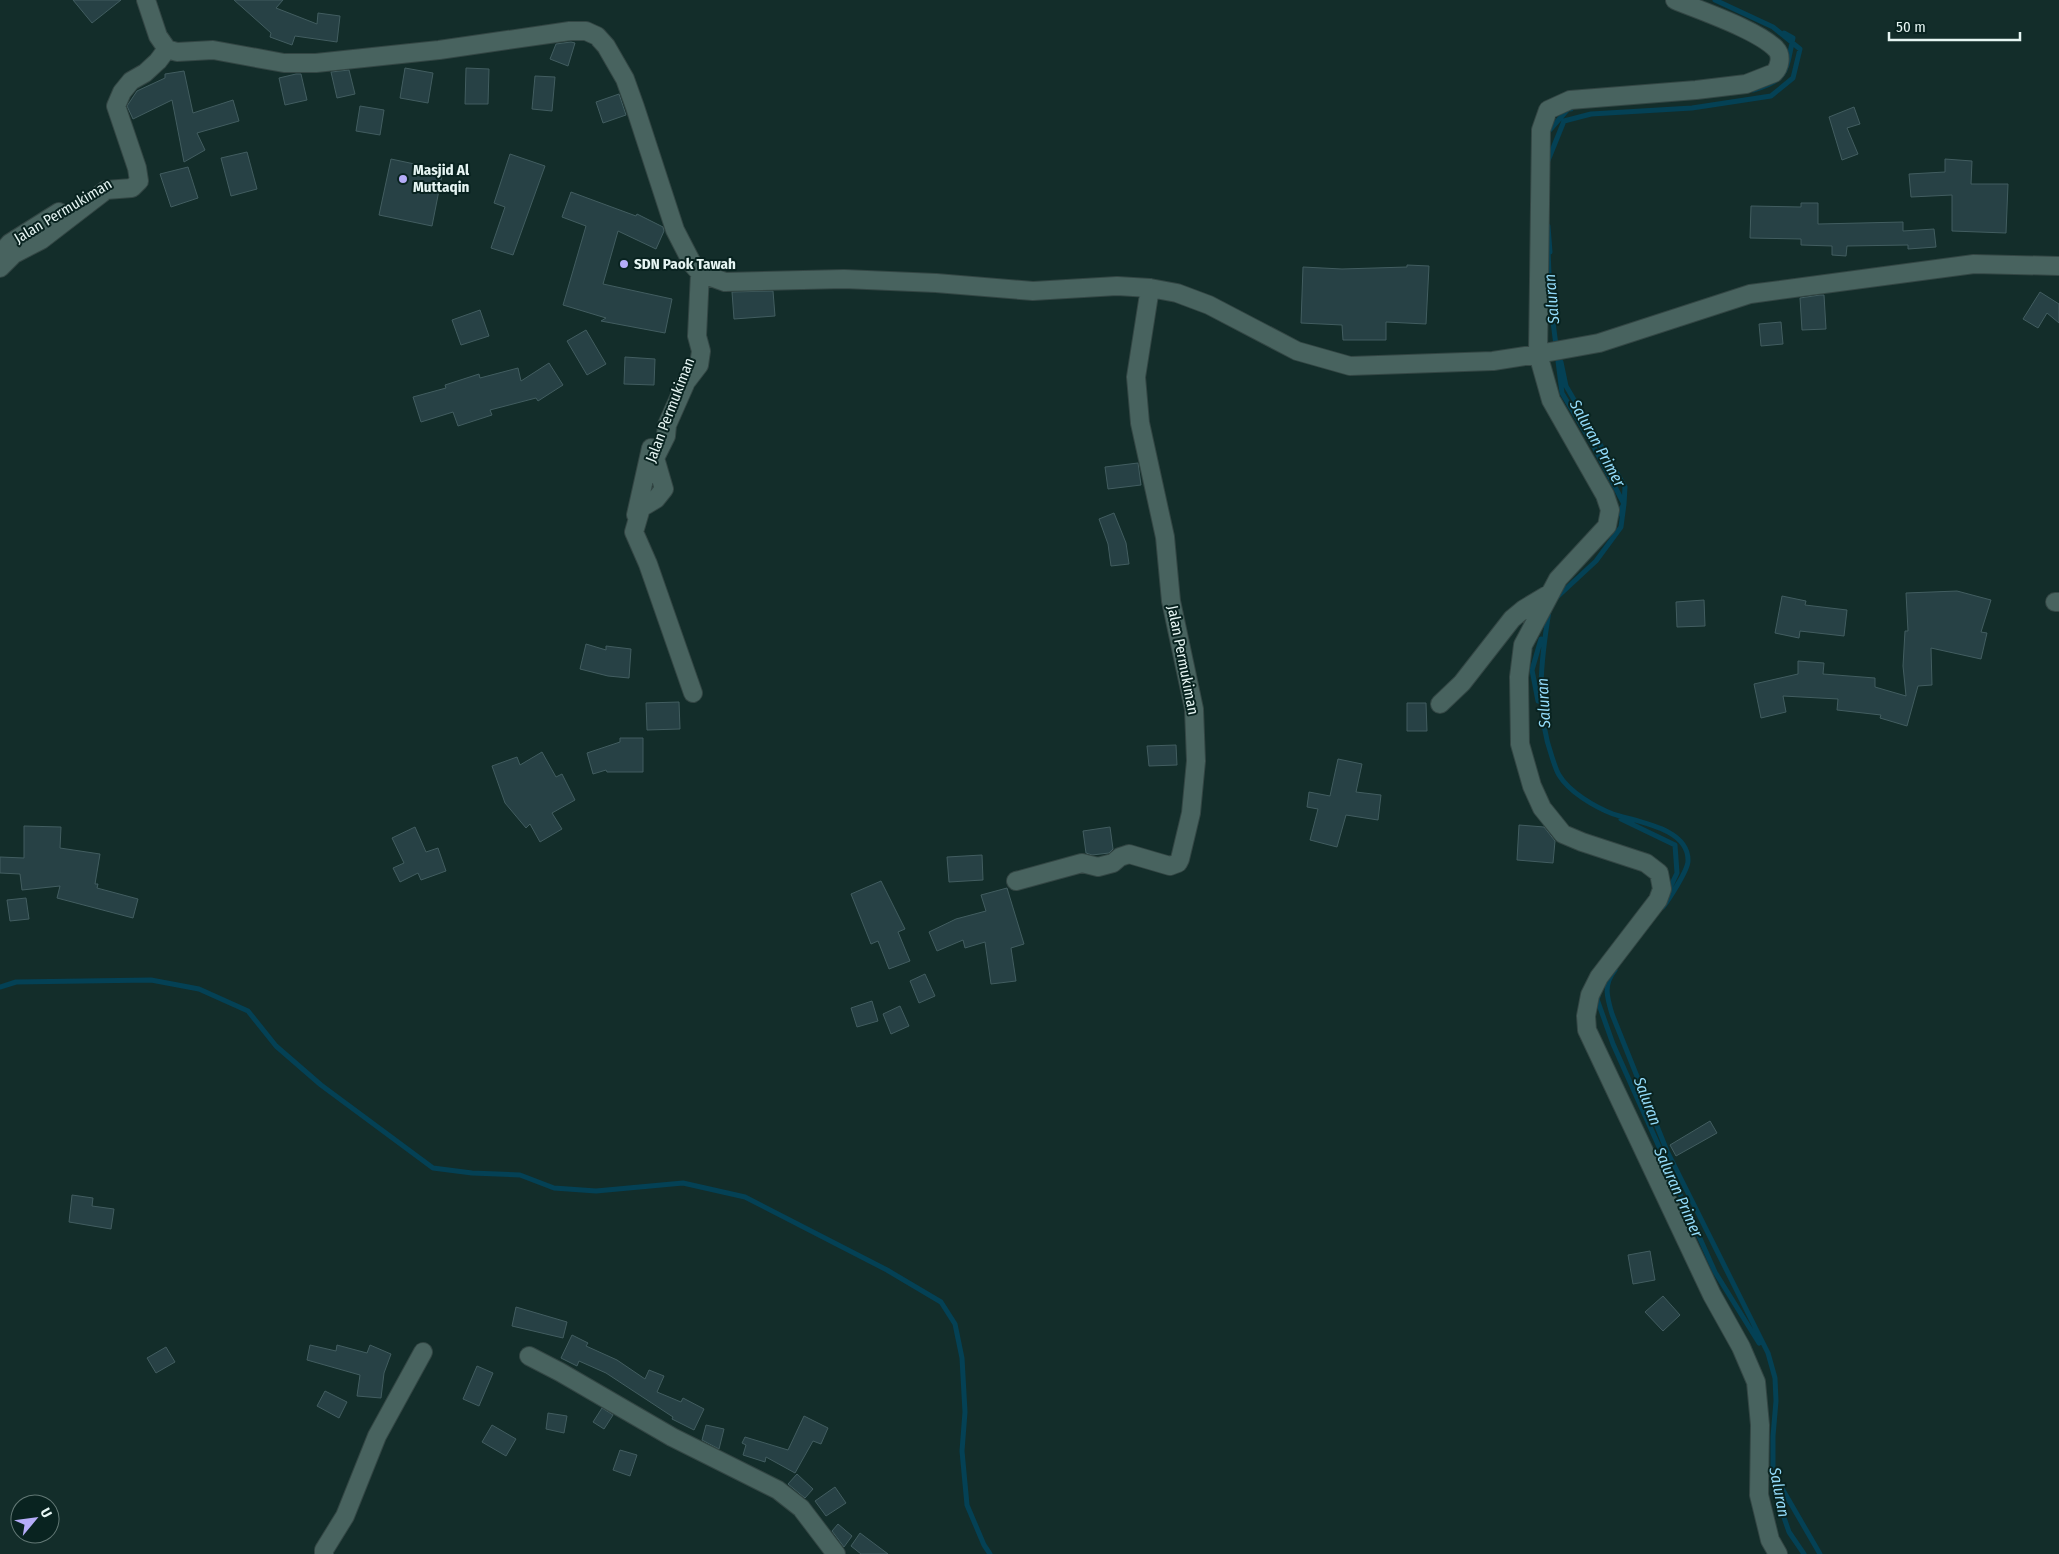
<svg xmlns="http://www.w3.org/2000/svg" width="2059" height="1554" font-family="'Fira Sans Condensed',sans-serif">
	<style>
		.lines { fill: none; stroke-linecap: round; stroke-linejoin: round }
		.stream { stroke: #044155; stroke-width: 5 }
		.building { fill: #274145; stroke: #425d60 }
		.minor-casing { stroke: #334644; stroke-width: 20 }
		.minor { stroke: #48635f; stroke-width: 18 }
		.poi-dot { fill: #b5acf8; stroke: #092320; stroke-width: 2 }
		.labels { text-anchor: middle; stroke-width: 4; stroke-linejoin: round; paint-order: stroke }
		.poi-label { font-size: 15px; font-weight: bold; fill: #e6f5f3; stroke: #092320; text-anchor: start }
		.street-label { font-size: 15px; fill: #e6f5f3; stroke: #092320 }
		.water-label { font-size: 16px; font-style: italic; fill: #93dbfa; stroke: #092320 }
	</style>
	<rect width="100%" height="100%" fill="#132d2a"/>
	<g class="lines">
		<path class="stream" d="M1753,90C1789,80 1786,70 1793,38L1784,33
			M1548,132L1568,109H1571
			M1547,163L1564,121L1591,114L1692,108L1771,96L1793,78L1800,49L1773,27L1715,0
			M1548,226L1550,252
			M1548,249L1550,298L1562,393L1593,445L1624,504L1621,527L1596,561L1555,599
			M1552,278L1556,319
			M1561,362L1566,386L1625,487L1624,504L1615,519
			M1549,611C1541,660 1535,709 1552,757C1554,763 1556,770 1559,775C1569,792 1595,807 1613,814C1637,822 1689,828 1688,861C1688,870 1669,899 1663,907
			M1538,701L1532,670L1541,639
			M1621,819L1675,845L1677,873L1668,892
			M1615,970C1603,985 1607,997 1612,1014L1667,1151L1768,1353L1775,1378L1776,1401L1773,1436V1473L1777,1497L1789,1532L1804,1554
			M0,987L16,982L151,980L199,989L248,1011L276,1046L321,1085L433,1168L472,1173L520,1175L554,1188L596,1191L683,1183L745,1197L887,1270L941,1302L955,1324L962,1358L965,1412L962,1451L967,1505L984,1545L990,1554
			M1598,997L1597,999L1613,1044L1715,1272L1759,1343
			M1776,1478L1820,1554"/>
	</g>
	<path class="building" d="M73,0H121L92,23Z
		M234,0H283L276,8L317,24L318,13L340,16L337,42L295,36L292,45L270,37L271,33Z
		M571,42L575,43L568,66L550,59L556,44Z
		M405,68L433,73L428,103L400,98Z
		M466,68L489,69L488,104H465Z
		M349,70L355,94L337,98L331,72Z
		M184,71L193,113L233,100L239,121L197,133L205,150L184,162L172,100L133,119L127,106L137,91L165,78V74Z
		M296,74H301L307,100L285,105L279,78Z
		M535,76L555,77L552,111L532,109Z
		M619,94L626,115L603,123L596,102Z
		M360,106L384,110L380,135L356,131Z
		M1854,107L1860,124L1847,128L1858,154L1842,160L1829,117Z
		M247,152L257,189L231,196L221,158Z
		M510,154L545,166L513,255L491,248L505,207L494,203Z
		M391,159L443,170L432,226L379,215Z
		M1945,159L1972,161L1971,184H2008L2006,233L1952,231V195L1911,197L1909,174L1945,172Z
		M188,167L198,198L171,207L160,174Z
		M571,192L636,216L637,214L663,227L664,231L656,249L618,231L603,284L672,299L665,333L601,321L606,318L563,305L586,226L562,217Z
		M1801,203H1818V224L1903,222V231L1934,229L1936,247L1908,249V245L1847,246L1846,256L1832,255V246L1801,245V239L1750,238L1751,206L1801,207Z
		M1407,265L1429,266L1426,324L1386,322V340H1343L1342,325L1301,323L1303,267L1342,269L1407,267Z
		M773,291L775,316L734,319L732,292Z
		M2040,292L2059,304V323L2047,313L2038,328L2023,319Z
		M1820,295H1824L1826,329L1802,330L1800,298Z
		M480,310L489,336L461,345L452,320Z
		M1781,322L1783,344L1761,346L1759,324Z
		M586,330L606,364L587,375L567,341Z
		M625,357L655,359L654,385L624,384Z
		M549,363L563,385L538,401L536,398L490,410L492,415L458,426L453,412L421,422L413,397L446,388L445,385L479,374L480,378L518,368L521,381Z
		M1138,463L1141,485L1108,489L1105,467Z
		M1114,513L1126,543L1129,564L1111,566L1108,544L1099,519Z
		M1957,591L1991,600L1981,632L1987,633L1981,659L1931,648L1932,685L1918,686L1907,726L1880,718L1881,715L1837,710L1838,699L1783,696L1786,712L1761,718L1754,684L1798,674V661L1824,663L1823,674L1875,678V687L1906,696L1903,666L1905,631H1908L1906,593Z
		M1782,596L1806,601L1805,605L1847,610L1844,636L1800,631L1799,638L1775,633Z
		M1704,600L1705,626L1677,627L1676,602Z
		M586,644L606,650V646L631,649L629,678L608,676L580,669Z
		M679,702L680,729L647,730L646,703Z
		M1407,703H1426L1427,731H1407Z
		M620,738H643V772H607L606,770L593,774L587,753L620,742Z
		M1176,745L1177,765L1149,766L1147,746Z
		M542,752L556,777L562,774L575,800L552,813L562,829L540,842L530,824L526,828L505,803L492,766L517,757L520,765Z
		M1338,759L1362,764L1356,792L1381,795L1378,820L1346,815L1337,847L1310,840L1318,809L1307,807L1309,792L1330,796Z
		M1519,825L1544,827L1555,841L1553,863L1517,860Z
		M24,826L61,827L60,848L100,854L95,884H98L97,888L138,899L133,918L57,898L60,886L22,890L20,874L0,873V857L24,858Z
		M415,827L426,852L438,848L446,871L421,880L418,873L400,882L393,868L404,863L392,838Z
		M1110,827L1113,849L1109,853L1092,855L1086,853L1083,831Z
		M982,855L983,880L949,882L947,857Z
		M881,881L905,929L898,932L910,961L889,969L878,941L871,944L851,894Z
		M1007,888L1024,944L1011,948L1016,981L991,984L985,942L965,948L963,940L937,951L929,932L956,919L986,911L981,895Z
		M26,898L29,919L10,921L7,900Z
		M925,974L935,996L919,1003L910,981Z
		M872,1001L878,1021L857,1027L851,1008Z
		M900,1006L909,1026L891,1034L883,1014Z
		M1710,1121L1717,1133L1676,1156L1670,1145Z
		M72,1195L93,1198L92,1206L114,1209L111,1229L69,1222Z
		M1650,1251L1655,1280L1633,1284L1628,1255Z
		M1663,1296L1680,1315L1663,1331L1645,1312Z
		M516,1307L567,1322L563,1338L512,1326Z
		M572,1335L588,1343L586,1346L617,1360L645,1379L649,1370L664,1376L657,1392L681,1402L683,1398L704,1409L694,1430L672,1419L673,1417L606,1373L579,1361L577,1366L561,1358Z
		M310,1345L336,1351L337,1345L367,1353L370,1345L391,1354L384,1373L381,1398L357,1396L360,1375L307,1360Z
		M166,1347L175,1362L156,1373L147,1358Z
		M477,1366L493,1373L479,1406L463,1399Z
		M325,1391L347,1402L339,1418L317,1406Z
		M602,1408L613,1415L604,1429L593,1422Z
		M548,1413L567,1416L564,1433L546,1429Z
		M804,1416L828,1428L821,1444L813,1441L795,1473L766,1457L765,1462L743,1455L746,1445L742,1443L745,1437L788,1450Z
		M492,1425L516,1439L506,1456L482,1442Z
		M706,1425L724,1429L719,1449L702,1440Z
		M620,1450L637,1455L630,1476L613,1470Z
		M797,1474L813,1489L805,1498L788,1484Z
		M835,1487L846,1503L826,1516L815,1501Z
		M838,1524L852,1536L844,1547L832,1531Z
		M860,1533L888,1554H861L851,1546Z"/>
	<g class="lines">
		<defs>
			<path id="minor" d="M146,0L158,36L167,49L177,52L213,50L284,63H316L439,50L570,31H586L597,36L606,46L625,79L635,107L675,230L693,265L700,273L725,282L844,279L936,283L1033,291L1117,286L1150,288L1177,293L1209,305L1297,351L1350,366L1493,361L1544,353L1599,343L1750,294L1974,264L2059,266
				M1675,0C1701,11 1758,30 1776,49C1782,55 1780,67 1774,73L1746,84L1696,90L1570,100L1548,110L1541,130L1538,354L1551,400L1605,495L1610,510L1607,526L1558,579L1523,645L1519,677L1520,744L1532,786L1542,808L1563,834L1582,842L1646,863L1659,873L1662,889L1658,900L1599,977L1590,995L1586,1016L1587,1030L1712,1295L1741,1347L1756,1382L1760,1425L1759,1495L1770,1540L1778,1554
				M1,253L10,243L59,212
				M0,268L14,254L41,240L106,190L132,188L139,181L137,168L116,106L122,92L131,81L145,73L158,61L167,49
				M636,515L651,448
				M2055,602H2059
				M693,693L648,564L634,532L641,508L656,499L664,489L655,458L666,436L667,425L686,382L699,365L701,351L697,336L700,273
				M1440,704L1462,683L1512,619L1524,609L1549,594
				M1016,881L1082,863L1098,867L1113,863L1120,857L1129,854L1170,866L1178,863L1180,859L1191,813L1196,761L1194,709L1171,601L1165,537L1140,423L1136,377L1150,288
				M529,1356L560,1372L672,1437L778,1490L801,1508L836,1554
				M324,1554V1550L345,1516L377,1436L423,1352"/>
		</defs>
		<use href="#minor" class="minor-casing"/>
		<use href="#minor" class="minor"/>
	</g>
	<g class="poi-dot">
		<circle cx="403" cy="179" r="5"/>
		<circle cx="624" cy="264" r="5"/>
	</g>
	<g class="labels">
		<g class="poi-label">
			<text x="413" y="175">Masjid Al<tspan x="413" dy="17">Muttaqin</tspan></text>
			<text x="634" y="269">SDN Paok Tawah</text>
		</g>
		<g class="street-label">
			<text transform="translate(63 211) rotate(-31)" y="5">Jalan Permukiman</text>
			<text transform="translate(670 410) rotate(-69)" y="5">Jalan Permukiman</text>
			<text transform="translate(1183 660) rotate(79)" y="5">Jalan Permukiman</text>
		</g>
		<g class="water-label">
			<text transform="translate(1551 299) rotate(-95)" y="6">Saluran</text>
			<text transform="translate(1598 443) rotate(61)" y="6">Saluran Primer</text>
			<text transform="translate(1543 703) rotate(-93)" y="6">Saluran</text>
			<text transform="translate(1648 1101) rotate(69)" y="6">Saluran</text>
			<text transform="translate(1679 1192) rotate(66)" y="6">Saluran Primer</text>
			<text transform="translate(1780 1492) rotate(79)" y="6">Saluran</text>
		</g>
	</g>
	<g transform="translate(35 1519) rotate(61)"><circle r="24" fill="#092320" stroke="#617774"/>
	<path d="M0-4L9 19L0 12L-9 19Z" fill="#b5acf8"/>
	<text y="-8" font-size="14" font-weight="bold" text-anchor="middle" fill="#e6f5f3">U</text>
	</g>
	<path d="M1889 32v8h131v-8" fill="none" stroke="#e6f5f3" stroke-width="2.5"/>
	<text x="1896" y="32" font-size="15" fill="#e6f5f3" stroke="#092320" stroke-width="4" paint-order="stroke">50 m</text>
</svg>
